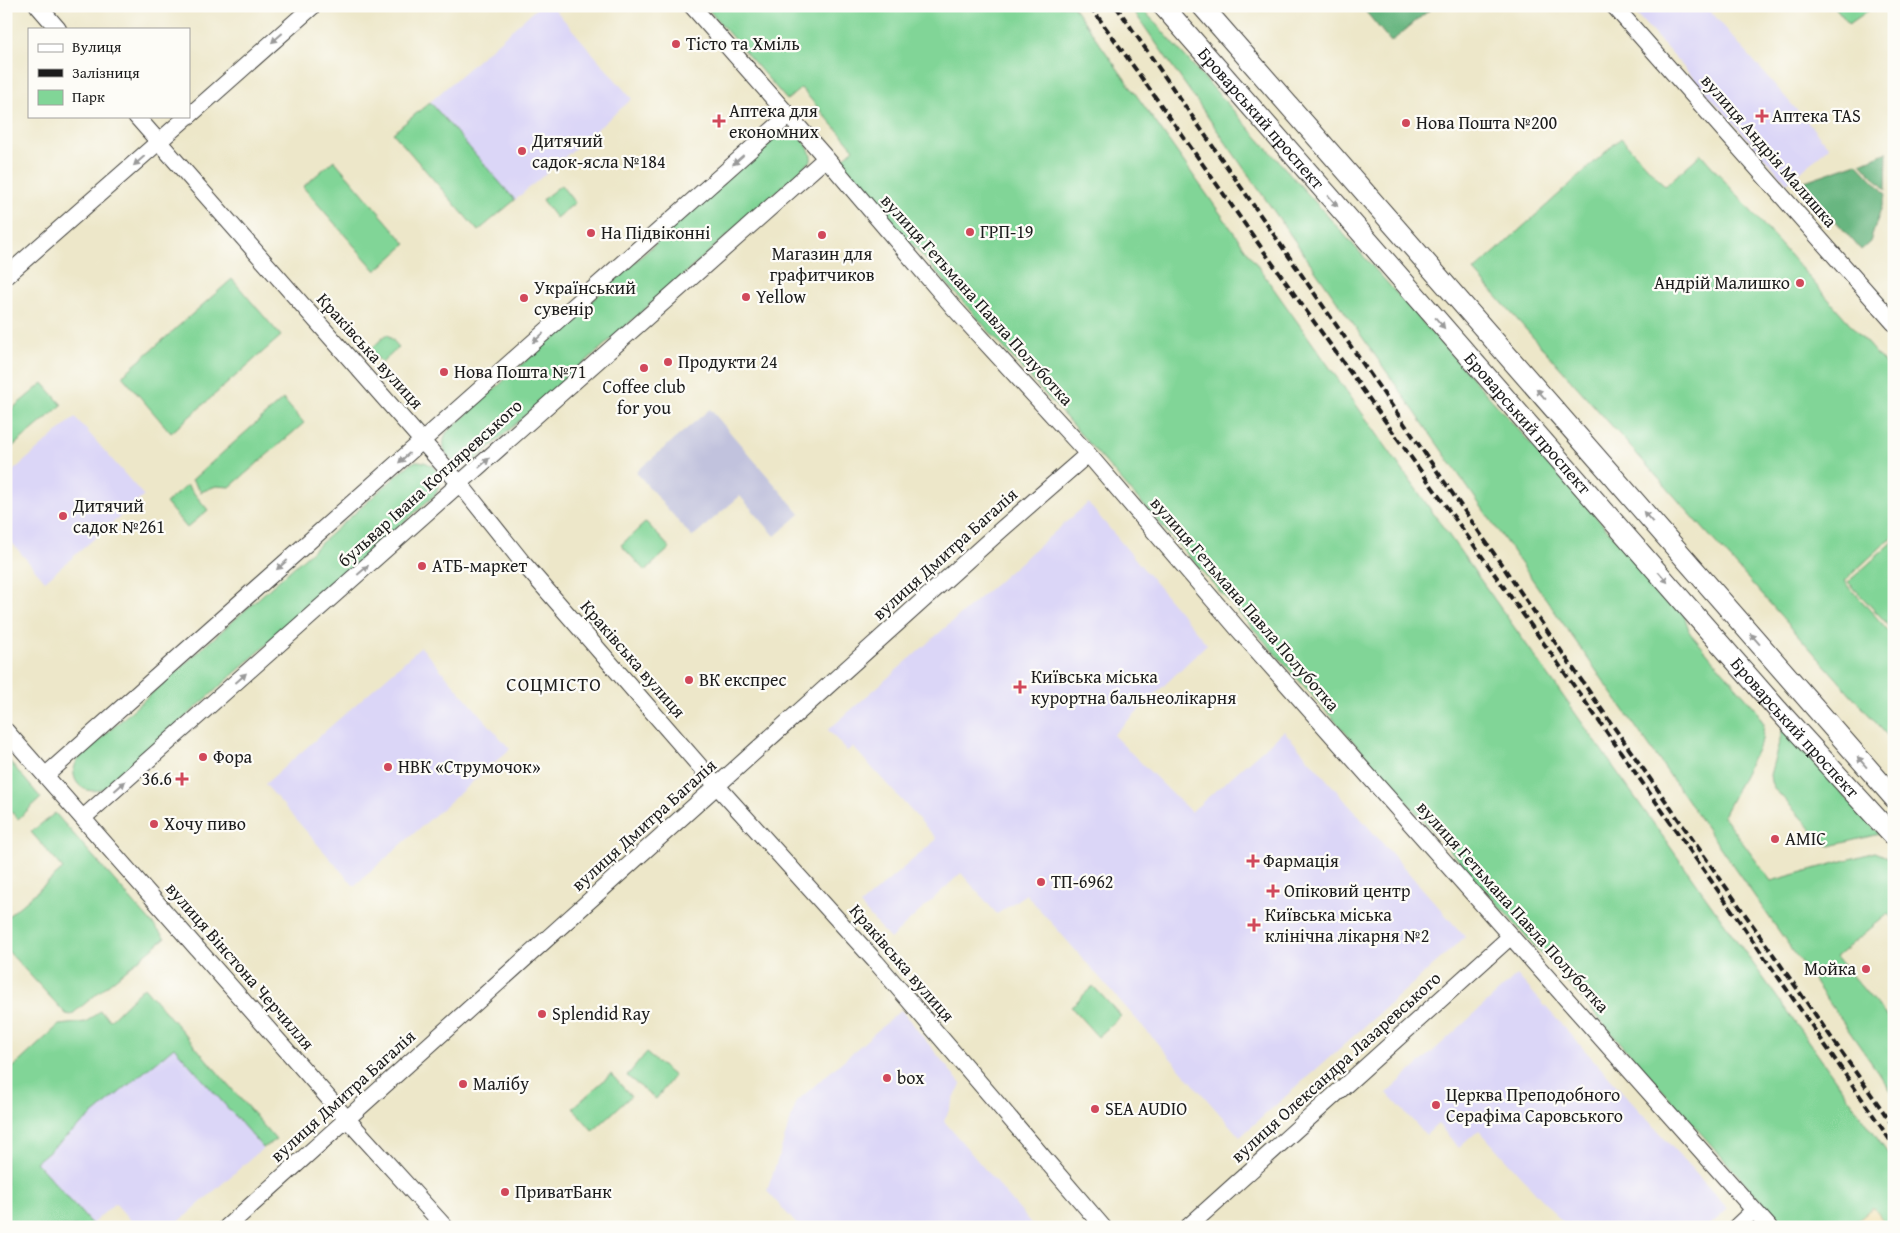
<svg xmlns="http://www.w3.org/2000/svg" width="1900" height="1233" font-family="'Gentium Book Plus',serif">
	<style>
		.built { fill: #dbd6f7 }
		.industrial { fill: #c1c2dd }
		.green { fill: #81d597; stroke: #4e785a }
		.forest { fill: #68b680; stroke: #42694e }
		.sand { fill: #eeda9e; stroke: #857b5d }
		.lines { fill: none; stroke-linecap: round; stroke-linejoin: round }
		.minor-casing { stroke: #3b3a36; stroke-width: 18 }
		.major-casing { stroke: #3b3a36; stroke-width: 22 }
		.minor { stroke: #fff; stroke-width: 16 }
		.major { stroke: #fff; stroke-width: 20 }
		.rail { stroke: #1c1c1c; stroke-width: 4; stroke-dasharray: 8 4; stroke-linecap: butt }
		.oneway { fill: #999 }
		.poi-dot { fill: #d1495b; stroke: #fdfcf7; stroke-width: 2 }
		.labels { text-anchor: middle; stroke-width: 4.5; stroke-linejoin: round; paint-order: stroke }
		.poi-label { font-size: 18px; fill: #1c1c1c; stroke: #fdfcf7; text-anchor: start }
		.street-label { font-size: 18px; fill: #1c1c1c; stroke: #fdfcf7 }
		.neighbourhood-label { font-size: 19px; letter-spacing: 1px; fill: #1c1c1c; stroke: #fdfcf7 }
	</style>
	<rect width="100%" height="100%" fill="#fdfcf7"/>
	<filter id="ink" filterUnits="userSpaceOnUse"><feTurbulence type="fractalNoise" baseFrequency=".02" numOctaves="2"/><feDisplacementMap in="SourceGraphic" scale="10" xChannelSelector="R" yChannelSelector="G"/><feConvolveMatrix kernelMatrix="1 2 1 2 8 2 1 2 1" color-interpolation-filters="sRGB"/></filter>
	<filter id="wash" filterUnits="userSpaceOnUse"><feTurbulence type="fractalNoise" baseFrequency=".0096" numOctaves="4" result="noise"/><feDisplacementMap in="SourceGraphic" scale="20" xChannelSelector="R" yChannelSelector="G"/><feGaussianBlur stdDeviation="1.12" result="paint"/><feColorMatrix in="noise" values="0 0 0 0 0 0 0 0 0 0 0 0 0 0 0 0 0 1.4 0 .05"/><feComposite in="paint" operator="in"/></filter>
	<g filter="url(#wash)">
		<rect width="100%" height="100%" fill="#ede7c9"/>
		<path class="built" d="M539,6H552L632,99L515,200L430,102Z
			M1629,6H1706L1829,147L1787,183Z
			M75,417L144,496L45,581L6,536V477Z
			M1088,503L1207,644L1113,735L1191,812L1284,731L1465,937L1240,1137L1026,894L997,914L961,873L890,939L860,905L937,839L853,747L847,751L828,730Z
			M421,647L510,749L354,886L265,784Z
			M1517,975L1728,1209L1708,1227H1567L1479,1130L1459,1148L1438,1124L1426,1135L1387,1093Z
			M901,1010L961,1084L944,1121L1034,1227H799L767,1191L797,1101Z
			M174,1047L263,1148L173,1227H136L115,1203L92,1224L35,1162Z"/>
		<path class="industrial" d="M710,409L800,514L775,536L740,496L692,537L636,472Z"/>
		<path class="green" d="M705,6H1073L1894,1162V1227H1784L839,162L854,149L801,88L787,100Z
			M1130,6H1140L1684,615L1690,633L1755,708L1764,724L1762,740L1723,816L1771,881L1875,852L1887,857L1894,865V920L1888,914L1836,957L1894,1025V1095Z
			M1834,6H1875L1849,24Z
			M430,102L515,200L478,231L393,133Z
			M786,129C798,131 813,149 811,161L472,463C452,469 438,452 446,433L779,132Z
			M1621,138L1665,186L1701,154L1894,374V535L1844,581L1894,637V743L1474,271Z
			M334,160L406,244L376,271L303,187Z
			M561,185L575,203L556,218L542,200Z
			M232,279L281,336L171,433L122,376Z
			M387,334L399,347L382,363L370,350Z
			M43,383L62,405L6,452V414Z
			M283,399L304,423L230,487L216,486L201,492L192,480Z
			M416,461C435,461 445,477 436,494L108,786C84,802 61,775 82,755L410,464Z
			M187,485L208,510L187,528L166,503Z
			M646,522L670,548L645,571L621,545Z
			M1894,541V631L1848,582Z
			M1783,728L1879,834L1830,846L1824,843L1774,788L1771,782L1770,775Z
			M6,757L41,798L18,819L6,806Z
			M55,813L165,938L71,1015L66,1014L6,949V918L63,869L31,832Z
			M1093,986L1121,1016L1098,1037L1071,1007Z
			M144,987L276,1140L263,1148L174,1047L36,1162L94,1227H6V1074L59,1025L86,1022L100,1011L110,1020Z
			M646,1053L674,1076L656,1099L627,1076Z
			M611,1074L631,1096L593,1131L573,1108Z"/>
		<path class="forest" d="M1361,6H1434L1391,42Z
			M1887,152L1886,190L1861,163Z
			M1857,163L1886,194L1870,242L1861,250L1802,182Z"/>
		<path class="sand" d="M1873,1207L1888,1227H1849Z"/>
	</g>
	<g filter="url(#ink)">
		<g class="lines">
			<defs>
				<path id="minor" d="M38,6L58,29
					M692,6L826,158L954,308L1088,454L1238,629L1769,1227
					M1614,6L1894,323
					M136,116L460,484L523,563L717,786L876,962L1103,1227
					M189,116L313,6
					M6,276L188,116
					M6,731L347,1119L445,1227
					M46,775L788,116
					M83,818L826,158
					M227,1227L1002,529L1088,454
					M1188,1227L1511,936
					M1736,1227L1754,1210"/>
				<g id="major">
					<path id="s1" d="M1163,6L1778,710L1894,837"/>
					<path d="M1202,6L1894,798"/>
				</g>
			</defs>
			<use href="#minor" class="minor-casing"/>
			<use href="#major" class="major-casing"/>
			<use href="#minor" class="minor"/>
			<use href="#major" class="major"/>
			<path class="rail" d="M1090,6C1167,112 1241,220 1317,326C1512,598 1706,869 1894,1146
				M1116,6L1604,713L1894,1127"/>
		</g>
		<defs><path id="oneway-solid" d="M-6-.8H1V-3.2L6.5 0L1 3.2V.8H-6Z" transform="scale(1.25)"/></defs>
		<g class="oneway">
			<use href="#oneway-solid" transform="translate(277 38) rotate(139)"/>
			<use href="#oneway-solid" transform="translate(738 160) rotate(138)"/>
			<use href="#oneway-solid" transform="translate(139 161) rotate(139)"/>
			<use href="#oneway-solid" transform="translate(1333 201) rotate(49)"/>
			<use href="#oneway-solid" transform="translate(1440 323) rotate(49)"/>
			<use href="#oneway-solid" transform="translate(538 338) rotate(139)"/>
			<use href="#oneway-solid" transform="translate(1541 394) rotate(-131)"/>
			<use href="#oneway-solid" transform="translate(404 458) rotate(138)"/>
			<use href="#oneway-solid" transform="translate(484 463) rotate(-42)"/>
			<use href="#oneway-solid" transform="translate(1648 517) rotate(-131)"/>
			<use href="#oneway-solid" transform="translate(282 565) rotate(139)"/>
			<use href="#oneway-solid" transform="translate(363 570) rotate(-41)"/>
			<use href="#oneway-solid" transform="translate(1663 577) rotate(49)"/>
			<use href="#oneway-solid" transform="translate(1755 639) rotate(-131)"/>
			<use href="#oneway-solid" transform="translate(241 678) rotate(-42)"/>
			<use href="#oneway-solid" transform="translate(1862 762) rotate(-131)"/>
			<use href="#oneway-solid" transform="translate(120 786) rotate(-42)"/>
		</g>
	</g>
	<g class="poi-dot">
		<circle cx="676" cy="44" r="5"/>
		<path d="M1759.5 108.5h5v5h5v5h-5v5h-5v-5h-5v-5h5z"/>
		<path d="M716.5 113.5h5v5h5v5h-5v5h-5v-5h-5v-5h5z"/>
		<circle cx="1406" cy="123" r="5"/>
		<circle cx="522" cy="151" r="5"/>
		<circle cx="970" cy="232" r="5"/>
		<circle cx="591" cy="233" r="5"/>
		<circle cx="822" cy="235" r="5"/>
		<circle cx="1800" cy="283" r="5"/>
		<circle cx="746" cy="297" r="5"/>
		<circle cx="524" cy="298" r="5"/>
		<circle cx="668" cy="362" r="5"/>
		<circle cx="644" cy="368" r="5"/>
		<circle cx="444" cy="372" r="5"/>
		<circle cx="63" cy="516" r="5"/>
		<circle cx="422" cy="566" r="5"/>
		<circle cx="689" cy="680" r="5"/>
		<path d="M1017.5 679.5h5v5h5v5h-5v5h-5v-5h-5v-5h5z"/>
		<circle cx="203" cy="757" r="5"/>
		<circle cx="388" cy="767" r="5"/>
		<path d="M179.5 771.5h5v5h5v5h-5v5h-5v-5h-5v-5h5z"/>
		<circle cx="154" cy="824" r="5"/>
		<circle cx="1775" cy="839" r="5"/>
		<path d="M1250.5 853.5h5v5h5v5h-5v5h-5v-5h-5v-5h5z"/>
		<circle cx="1041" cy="882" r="5"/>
		<path d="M1270.5 883.5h5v5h5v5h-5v5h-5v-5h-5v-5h5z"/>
		<path d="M1251.5 917.5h5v5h5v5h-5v5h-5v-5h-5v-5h5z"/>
		<circle cx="1866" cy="969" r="5"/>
		<circle cx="542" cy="1014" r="5"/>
		<circle cx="887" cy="1078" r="5"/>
		<circle cx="463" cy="1084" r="5"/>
		<circle cx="1436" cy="1105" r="5"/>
		<circle cx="1095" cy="1109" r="5"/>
		<circle cx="505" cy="1192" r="5"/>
	</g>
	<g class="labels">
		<g class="poi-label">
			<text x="686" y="50">Тісто та Хміль</text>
			<text x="729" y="117">Аптека для<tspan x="729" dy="21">економних</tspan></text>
			<text x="1772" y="122">Аптека TAS</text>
			<text x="1416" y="129">Нова Пошта №200</text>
			<text x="532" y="147">Дитячий<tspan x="532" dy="21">садок-ясла №184</tspan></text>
			<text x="980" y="238">ГРП-19</text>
			<text x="601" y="239">На Підвіконні</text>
			<text x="822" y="260" text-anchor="middle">Магазин для<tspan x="822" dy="21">графитчиков</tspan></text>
			<text x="1790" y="289" text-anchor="end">Андрій Малишко</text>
			<text x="534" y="294">Український<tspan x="534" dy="21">сувенір</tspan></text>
			<text x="756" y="303">Yellow</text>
			<text x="678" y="368">Продукти 24</text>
			<text x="454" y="378">Нова Пошта №71</text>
			<text x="644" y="393" text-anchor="middle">Coffee club<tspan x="644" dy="21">for you</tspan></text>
			<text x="73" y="512">Дитячий<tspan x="73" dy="21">садок №261</tspan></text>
			<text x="432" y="572">АТБ-маркет</text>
			<text x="1031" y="683">Київська міська<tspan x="1031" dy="21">курортна бальнеолікарня</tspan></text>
			<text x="699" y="686">ВК експрес</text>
			<text x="213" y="763">Фора</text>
			<text x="398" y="773">НВК «Струмочок»</text>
			<text x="172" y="785" text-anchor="end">36.6</text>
			<text x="164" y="830">Хочу пиво</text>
			<text x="1785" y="845">AMIC</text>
			<text x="1263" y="867">Фармація</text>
			<text x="1051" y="888">ТП-6962</text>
			<text x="1284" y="897">Опіковий центр</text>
			<text x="1265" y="921">Київська міська<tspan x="1265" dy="21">клінічна лікарня №2</tspan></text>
			<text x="1856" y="975" text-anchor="end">Мойка</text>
			<text x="552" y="1020">Splendid Ray</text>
			<text x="897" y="1084">box</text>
			<text x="473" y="1090">Малібу</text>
			<text x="1446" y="1101">Церква Преподобного<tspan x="1446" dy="21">Серафіма Саровського</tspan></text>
			<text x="1105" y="1115">SEA AUDIO</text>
			<text x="515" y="1198">ПриватБанк</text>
		</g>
		<g class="street-label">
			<text dy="6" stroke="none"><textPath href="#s1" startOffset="149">Броварський проспект</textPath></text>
			<text transform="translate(1769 151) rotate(49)" y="6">вулиця Андрія Малишка</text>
			<text transform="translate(977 300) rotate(48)" y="6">вулиця Гетьмана Павла Полуботка</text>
			<text transform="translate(370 351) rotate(48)" y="6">Краківська вулиця</text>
			<text dy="6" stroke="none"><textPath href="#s1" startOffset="554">Броварський проспект</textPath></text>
			<text transform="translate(430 483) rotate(-42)" y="6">бульвар Івана Котляревського</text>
			<text transform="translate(945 554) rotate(-42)" y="6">вулиця Дмитра Багалія</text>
			<text transform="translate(1245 604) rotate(49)" y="6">вулиця Гетьмана Павла Полуботка</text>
			<text transform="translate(633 659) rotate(49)" y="6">Краківська вулиця</text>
			<text dy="6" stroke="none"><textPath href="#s1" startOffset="959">Броварський проспект</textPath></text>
			<text transform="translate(644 825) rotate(-42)" y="6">вулиця Дмитра Багалія</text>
			<text transform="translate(1513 907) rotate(48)" y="6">вулиця Гетьмана Павла Полуботка</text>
			<text transform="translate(902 963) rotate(49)" y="6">Краківська вулиця</text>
			<text transform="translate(240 966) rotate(49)" y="6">вулиця Вінстона Черчилля</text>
			<text transform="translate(1336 1067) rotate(-42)" y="6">вулиця Олександра Лазаревського</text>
			<text transform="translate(343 1096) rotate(-42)" y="6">вулиця Дмитра Багалія</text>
		</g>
		<g class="neighbourhood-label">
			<text x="554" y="691">СОЦМІСТО</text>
		</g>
	</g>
	<rect width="1900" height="1233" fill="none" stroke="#fdfcf7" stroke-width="25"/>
	<rect x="28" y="28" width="162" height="90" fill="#fdfcf7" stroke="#a3a29f"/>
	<rect x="38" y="44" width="25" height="8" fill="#ffffff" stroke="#a3a29f"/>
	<text x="72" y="52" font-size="15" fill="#1c1c1c">Вулиця</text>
	<rect x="38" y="69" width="25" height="8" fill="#1c1c1c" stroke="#a3a29f"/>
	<text x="72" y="78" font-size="15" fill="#1c1c1c">Залізниця</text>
	<rect x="38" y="90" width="25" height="15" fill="#81d597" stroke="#a3a29f"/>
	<text x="72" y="102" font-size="15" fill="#1c1c1c">Парк</text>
</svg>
